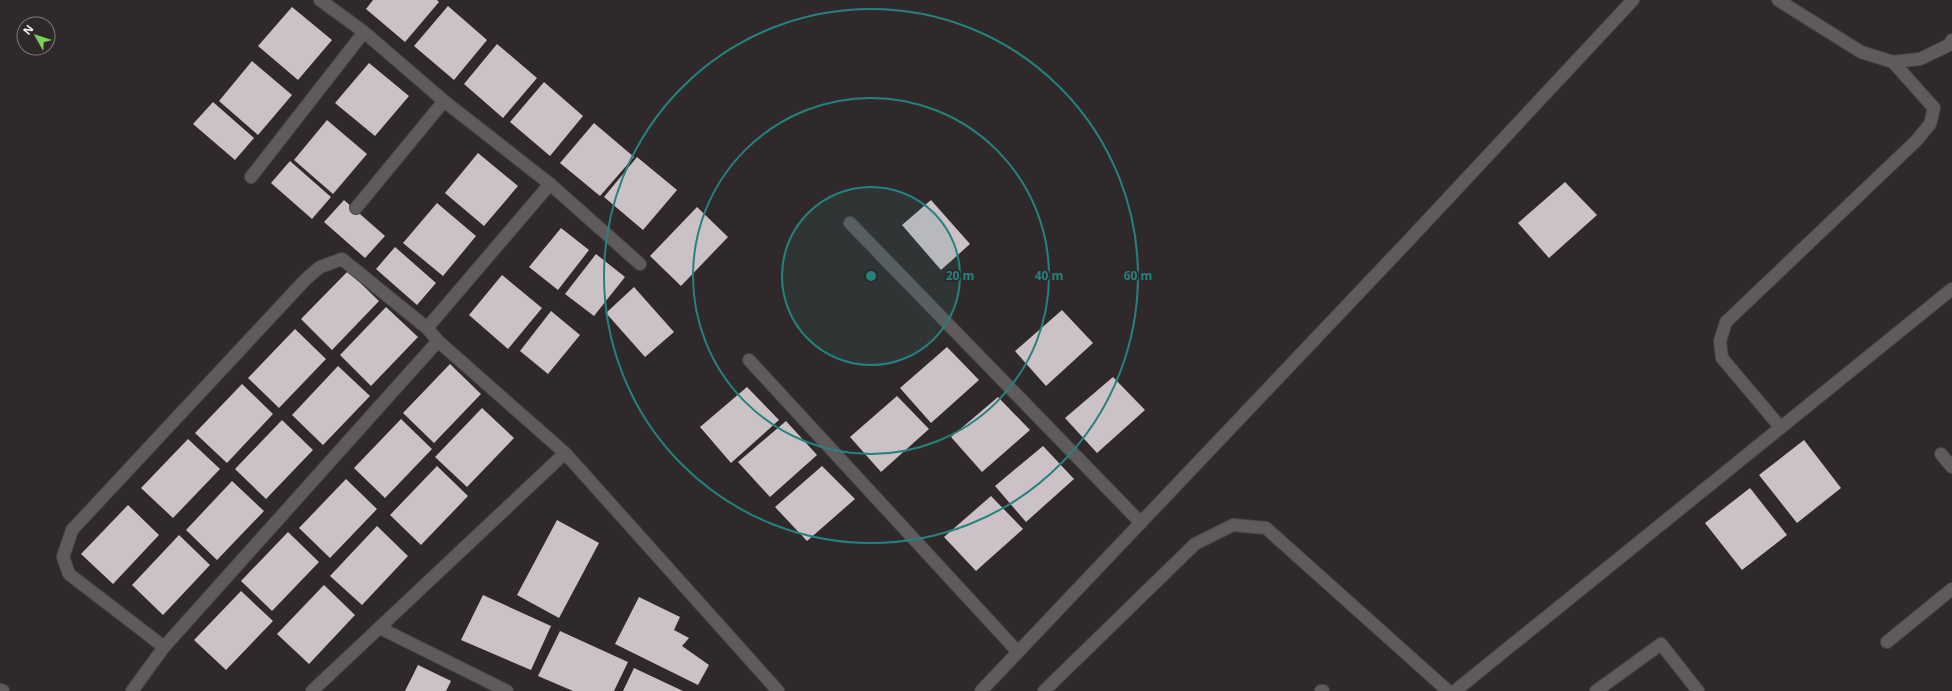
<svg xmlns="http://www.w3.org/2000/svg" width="1952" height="691" font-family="'Open Sans',sans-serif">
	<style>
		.building { fill: #cbc1c6 }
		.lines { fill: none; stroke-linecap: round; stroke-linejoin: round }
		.service-casing { stroke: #4c4548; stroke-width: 14 }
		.minor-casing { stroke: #4c4548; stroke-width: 14 }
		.tertiary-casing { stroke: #4c4548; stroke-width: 14 }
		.service { stroke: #5f5b5d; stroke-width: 12 }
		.minor { stroke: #5f5b5d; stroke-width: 12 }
		.tertiary { stroke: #5f5b5d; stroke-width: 12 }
		.ring { fill: none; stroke: #26827c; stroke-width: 2 }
		.centre { fill: #26827c; stroke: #30292c; stroke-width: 2 }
		.ring-label { font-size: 12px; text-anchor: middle; font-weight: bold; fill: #26827c; stroke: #30292c; stroke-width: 4; stroke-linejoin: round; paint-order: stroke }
	</style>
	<rect width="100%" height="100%" fill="#30292c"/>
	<path class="building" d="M373,0H437L439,2L405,42L366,9Z
		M448,6L487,40L454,80L414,46Z
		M292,7L332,40L298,80L258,46Z
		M497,44L537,78L503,118L464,84Z
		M252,61L292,95L258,135L219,101Z
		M369,63L409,96L375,136L335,103Z
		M544,82L583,116L550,156L510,122Z
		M213,102L254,138L235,160L193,124Z
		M327,120L367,154L333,194L294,160Z
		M594,123L634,157L600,196L560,163Z
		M478,153L518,186L484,226L445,193Z
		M637,157L677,190L643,230L604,197Z
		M290,161L331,197L312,219L271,183Z
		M1565,182L1597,215L1549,258L1518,223Z
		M344,200L385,236L365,258L324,222Z
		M931,200L970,244L941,270L902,225Z
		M437,203L476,236L443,276L403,243Z
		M697,207L728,237L681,286L650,256Z
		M561,228L589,250L558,290L529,267Z
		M395,247L436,283L417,305L376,269Z
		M596,254L625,277L594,316L565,294Z
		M348,271L379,301L332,350L301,319Z
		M502,275L542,308L508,349L469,315Z
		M634,287L674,332L645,357L606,313Z
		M386,307L418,337L371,386L340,355Z
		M1062,310L1093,343L1046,386L1015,351Z
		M551,311L580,335L548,374L520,351Z
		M295,329L326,359L279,408L248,378Z
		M947,347L979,380L931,423L900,388Z
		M450,364L481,394L434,443L403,413Z
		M338,366L370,396L323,445L292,415Z
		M1113,377L1145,410L1097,453L1065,418Z
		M242,384L273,414L227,463L195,433Z
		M747,387L779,420L731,463L700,427Z
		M897,396L929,429L881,472L850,437Z
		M998,397L1030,430L982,472L951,437Z
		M482,408L514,438L467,487L435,457Z
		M401,419L432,449L385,498L354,468Z
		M282,420L313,450L266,499L235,469Z
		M786,421L817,455L770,497L738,462Z
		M188,439L220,469L173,518L141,488Z
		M1804,440L1841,488L1797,523L1759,475Z
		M1043,446L1074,479L1026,522L995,486Z
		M437,466L468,496L421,545L390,515Z
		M822,466L855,499L807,541L775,507Z
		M346,479L377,509L330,558L299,528Z
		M232,481L264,511L217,560L186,530Z
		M1750,488L1787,535L1742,570L1705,523Z
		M991,496L1023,529L976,571L944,537Z
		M128,505L159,535L113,584L81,554Z
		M557,520L599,543L559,618L517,595Z
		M377,526L408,556L362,605L330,576Z
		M288,532L319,562L272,611L241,581Z
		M179,535L210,565L163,615L132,585Z
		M324,585L355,615L309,664L277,634Z
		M241,591L273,621L226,670L194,640Z
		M483,595L551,626L531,670L461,640Z
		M639,597L680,617L674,630L689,638L682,646L709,665L698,685L615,644Z
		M560,631L628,662L614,691H573L538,676Z
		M418,665L451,681L446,691H405Z
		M634,668L683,691H623Z"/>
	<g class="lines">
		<defs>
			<path id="service" d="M1321,691H1323"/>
			<path id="minor" d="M320,0L364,32L444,101L550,184L427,328
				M1778,0L1861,52L1893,62L1920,59L1949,45L1952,40
				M251,177L364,32
				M550,184L640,264
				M356,208L444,101
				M850,223L1141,523
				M749,360L1018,652
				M1781,428L1722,358L1720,341L1726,322L1916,141L1930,124L1934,108L1893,62
				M1941,454L1952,467
				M380,628L507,691
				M1887,642L1952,589
				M164,647L69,574L63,557L72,530L306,279L320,267L342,259L427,328L438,341L565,453L778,691
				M132,691L164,647L438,341
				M312,691L565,453
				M981,691L1409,240L1633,0
				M1044,691L1195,544L1233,525L1266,528L1448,691
				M1455,691L1952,289
				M1596,691L1661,644L1698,691"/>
			<path id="tertiary" d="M0,690L3,691"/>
		</defs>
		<use href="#service" class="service-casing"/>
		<use href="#minor" class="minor-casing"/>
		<use href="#tertiary" class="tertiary-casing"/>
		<use href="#service" class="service"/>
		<use href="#minor" class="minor"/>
		<use href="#tertiary" class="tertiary"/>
	</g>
	<circle cx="871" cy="276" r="89" fill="#26827c" fill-opacity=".12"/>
	<g class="ring">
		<circle cx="871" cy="276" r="89"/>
		<circle cx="871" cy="276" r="178"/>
		<circle cx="871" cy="276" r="267"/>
	</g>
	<circle cx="871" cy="276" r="6" class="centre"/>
	<g class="ring-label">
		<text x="960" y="280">20 m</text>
		<text x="1049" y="280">40 m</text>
		<text x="1138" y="280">60 m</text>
	</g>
	<g transform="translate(36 36) rotate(309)"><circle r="19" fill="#30292c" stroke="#807a7c"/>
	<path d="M0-3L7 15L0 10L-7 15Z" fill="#7ad157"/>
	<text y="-6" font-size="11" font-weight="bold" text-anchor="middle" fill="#f8f3f5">N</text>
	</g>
</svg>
